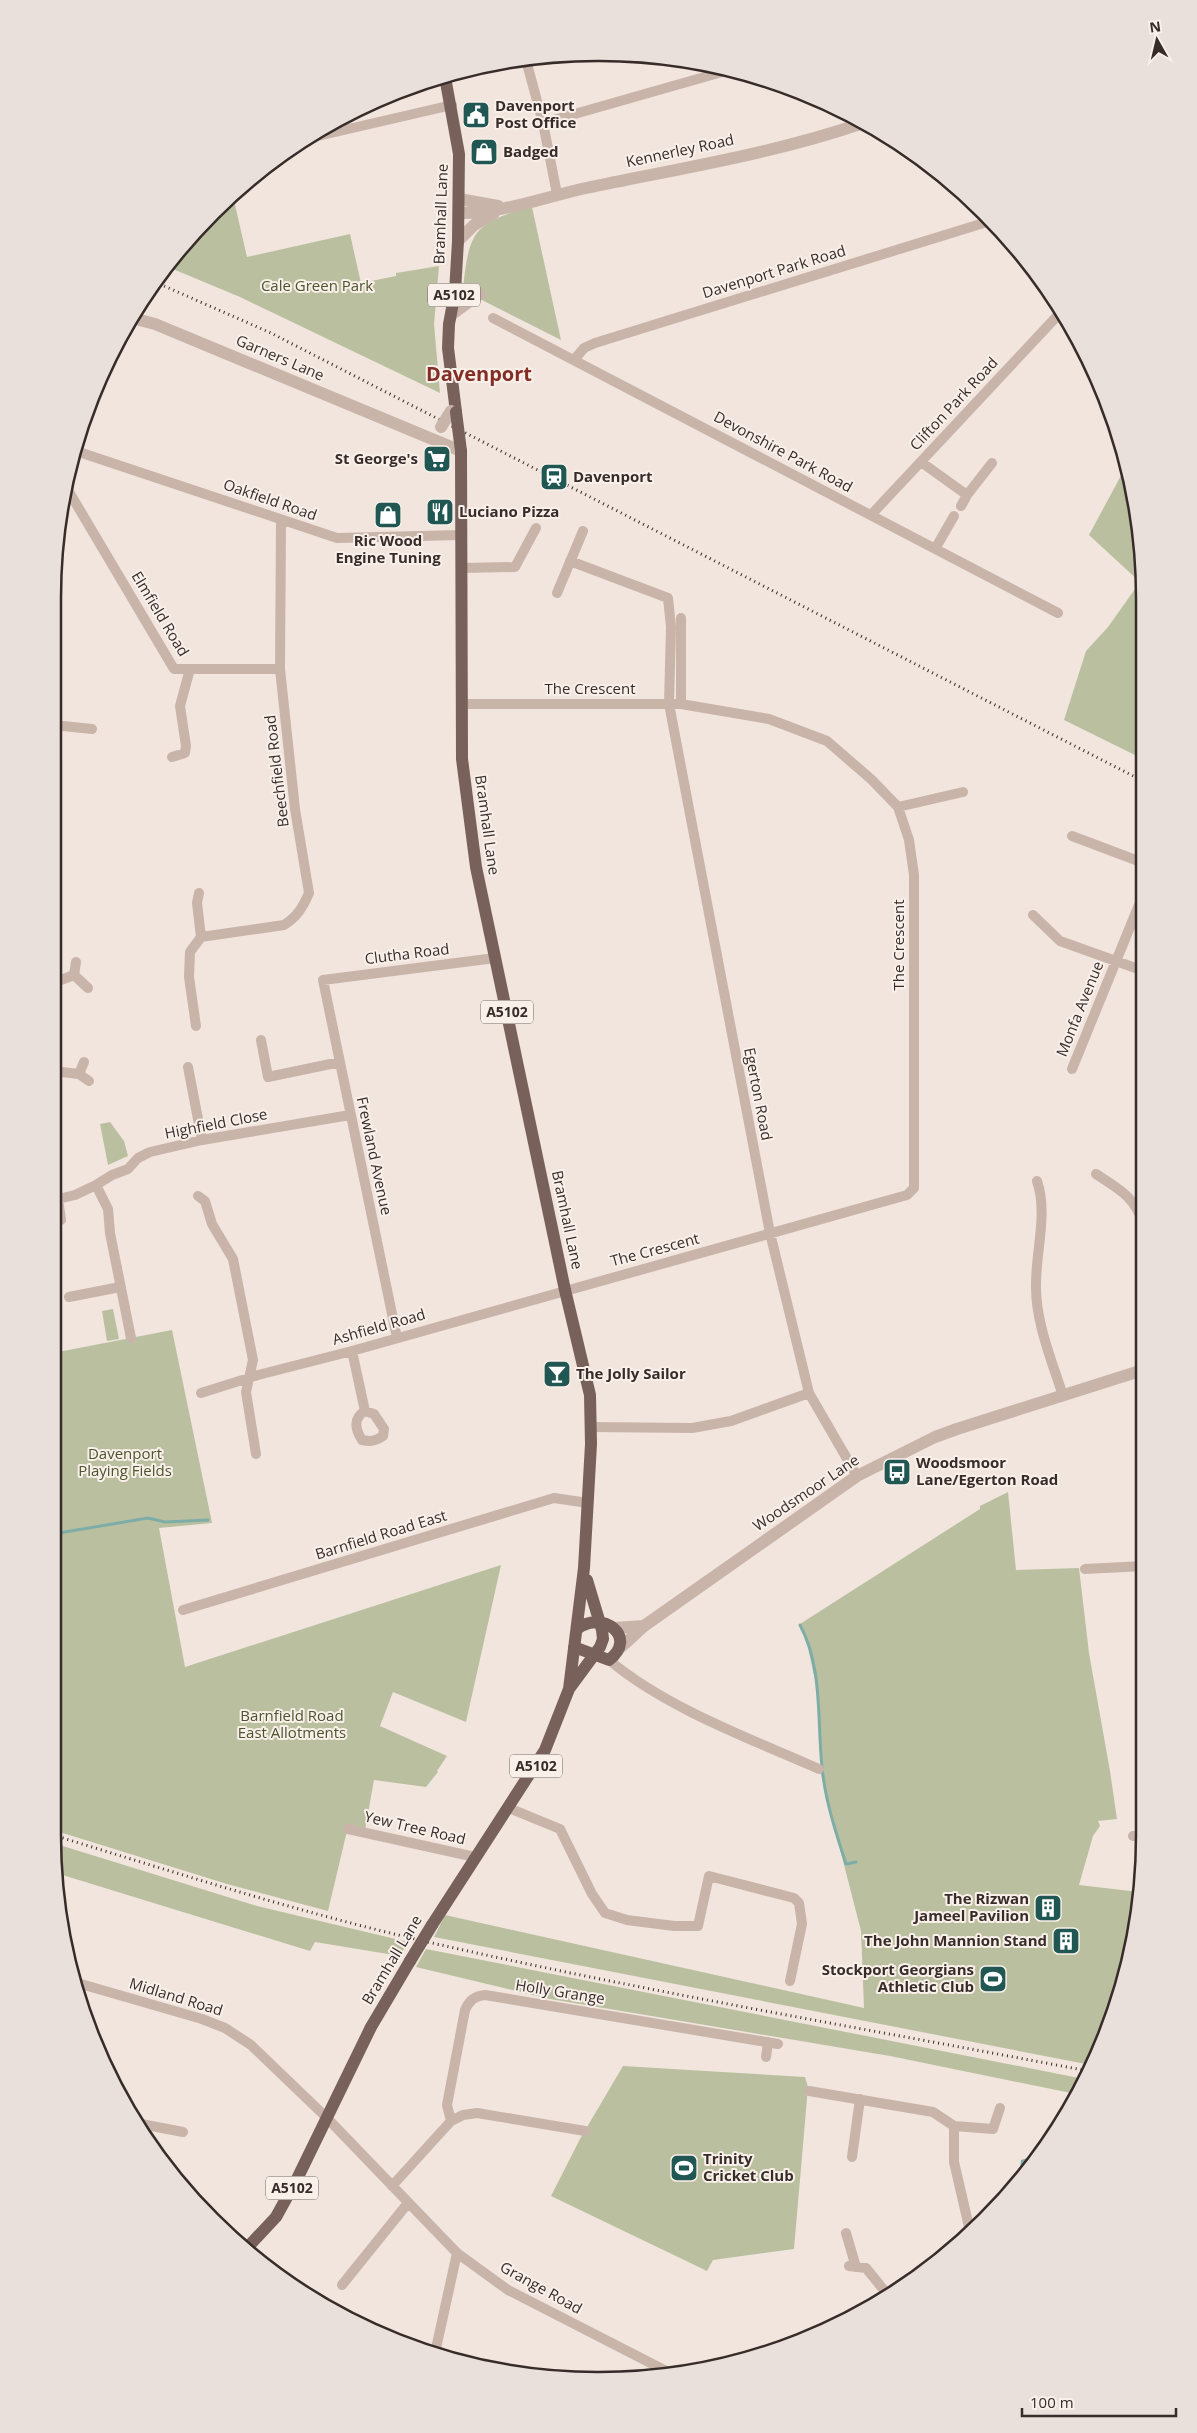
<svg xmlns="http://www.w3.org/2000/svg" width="1197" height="2433" font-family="'Open Sans',sans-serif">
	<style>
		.green { fill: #bac09f }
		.water { fill: #7eada8 }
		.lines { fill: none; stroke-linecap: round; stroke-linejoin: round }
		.stream { stroke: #7eada8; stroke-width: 3 }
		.minor { stroke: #c9b4aa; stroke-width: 10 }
		.tertiary { stroke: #c9b4aa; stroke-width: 12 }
		.primary { stroke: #78615b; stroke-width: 12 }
		.rail { stroke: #372c29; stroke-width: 3; stroke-dasharray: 1 4; stroke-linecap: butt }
		.tertiary-bridge { stroke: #c9b4aa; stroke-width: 12 }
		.primary-bridge { stroke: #78615b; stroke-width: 12 }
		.labels { text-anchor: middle; stroke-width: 4; stroke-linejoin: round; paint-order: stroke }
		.shield { fill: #f9f0ea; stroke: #716763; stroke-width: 1 }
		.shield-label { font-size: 14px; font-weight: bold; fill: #372c29 }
		.poi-label { font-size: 15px; font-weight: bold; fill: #372c29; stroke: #f9f0ea; text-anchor: start }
		.street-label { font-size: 15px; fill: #372c29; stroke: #f9f0ea }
		.park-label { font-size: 15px; fill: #4c542e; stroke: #f9f0ea }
		.district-label { font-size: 20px; font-weight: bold; fill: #822e26; stroke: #f9f0ea }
		.rim { fill: none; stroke: #372c29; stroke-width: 2.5 }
	</style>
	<rect width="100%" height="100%" fill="#f1e5de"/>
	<path class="green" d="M233,196L247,257L350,234L361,283L396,276V273L439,266L434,324L440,393L240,297L168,267L213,212Z
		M532,207L561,340L466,292L463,289C469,231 474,222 532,207Z
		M1124,470L1140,527L1141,758L1064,720L1086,651L1108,627L1140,582L1089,535Z
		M110,1122L124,1141L128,1156L108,1165L100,1124Z
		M113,1309L119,1339L107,1341L102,1311Z
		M172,1330L212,1523L159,1528L185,1667L501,1565L466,1722L393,1692L380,1726L447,1756L437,1771L438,1772L426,1787L374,1780L365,1830L347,1831L328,1911L227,1884L53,1830V1353Z
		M1008,1492L1016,1570L1079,1568L1089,1653L1110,1771L1117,1819L1098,1821L1100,1826L1093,1836L1079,1885L1139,1892L1134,1941L1103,2044L1091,2065L434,1937L445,1915L864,2008L861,1931L822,1779L819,1700L808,1647L800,1624L980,1509V1506Z
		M53,1843L257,1906L408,1942L400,1956L315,1942L310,1951L56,1873Z
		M426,1949L1084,2079L1076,2094L890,2056L550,1999L416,1967Z
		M623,2066L805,2077L808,2087L794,2249L713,2260L707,2271L551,2196L580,2139Z"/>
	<path class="water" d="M1039,2155L1019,2181L1021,2160Z"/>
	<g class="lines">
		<path class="stream" d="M53,1534L148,1518L165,1522L208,1520
			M800,1625C823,1667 817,1721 822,1767C825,1800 836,1833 846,1864L856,1862"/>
		<path class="minor" d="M526,60L543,123L557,194
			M479,68L502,62
			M543,123L729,70
			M305,139L452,105
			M450,317L481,294
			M493,318L1058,613
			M574,360L584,348L595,343L987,222
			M76,451L337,538L461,535
			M921,462L967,495L992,463
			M65,485L174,669H280
			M961,506L967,495
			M871,515L1059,314
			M935,549L954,516
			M570,561L668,598L671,627L669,704L770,1233L809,1393L857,1476
			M461,568L515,567L536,528
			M557,593L583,531
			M681,704V618
			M53,725L92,729
			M172,757L185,753L186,746L180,706L190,669
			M898,807L963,792
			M1072,836L1141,862
			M199,893L197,903L201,937L284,925C297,917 303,907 309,893L295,809L280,669L281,520
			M1033,915L1060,941L1141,970
			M76,962L74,975L88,988
			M53,983L74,975
			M196,1026L189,977L190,952L201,937
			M261,1040L268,1077L340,1062
			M188,1067L202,1140
			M1072,1069L1141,900
			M53,1071L79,1074L89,1081
			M79,1074L84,1062
			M1096,1174C1117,1188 1134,1196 1142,1221
			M53,1175L58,1199L75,1195L96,1185
			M1037,1181C1048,1213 1036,1250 1036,1284C1035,1321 1052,1361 1063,1396
			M198,1196L205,1201L212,1224L233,1259L253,1360L246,1392L256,1454
			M58,1199L61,1220
			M69,1297L120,1287
			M131,1338L110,1233L108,1209L96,1185L112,1175L128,1169L138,1158L150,1152L202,1140L350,1115
			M397,1338L323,980L495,958
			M352,1351L365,1411L374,1414L384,1429L383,1436C375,1441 371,1442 362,1440C355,1429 353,1418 365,1411
			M201,1393L258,1375L352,1351L907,1195L914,1188V875L909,840L898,807L872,780L827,741L769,719L681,704H462
			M591,1427L692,1428L731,1421L809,1393
			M1085,1569L1144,1566
			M183,1610L554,1498L588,1503
			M609,1660C666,1708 751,1739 819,1769
			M509,1808L560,1829L592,1894L605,1913L627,1920L674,1926H698L709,1876L794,1898L799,1903L802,1924L790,1981
			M348,1829L475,1857
			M1133,1836H1144
			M74,1982L202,2019L225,2028L251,2045L327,2118L457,2253L508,2290L674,2375
			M766,2057L768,2042
			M809,2091L933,2112L954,2126V2162L970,2231
			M451,2121L447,2105L465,2010C469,2001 474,1996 485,1995L778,2044
			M136,2123L183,2132
			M954,2126L993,2129L1000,2108
			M852,2157L860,2099
			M392,2186L451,2121L463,2115L477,2113L585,2131
			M846,2233L856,2267
			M849,2266L866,2268L888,2295
			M342,2285L408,2203
			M435,2353L457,2253"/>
		<path class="tertiary" d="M459,199L498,206
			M459,213C500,214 545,197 586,188C676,169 772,154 860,124
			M458,241L474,225L494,213
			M132,318L155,324L461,451
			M614,1628L644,1626
			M621,1647L644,1626L857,1476L935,1437L957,1429L1143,1370"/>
		<path class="primary" d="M445,77L459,154L458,241L455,292L449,324L448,348L456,412
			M461,451L462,759L476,867L565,1290L590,1395L591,1444L584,1568L569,1689
			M574,1647L609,1660C639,1637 602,1609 577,1629
			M432,1925L545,1750L569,1689L600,1647L603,1639L602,1630L587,1580
			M245,2250L276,2217L297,2179L371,2027L410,1961"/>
		<path class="rail" d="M155,282L271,333L1141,780
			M53,1835C177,1873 301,1913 428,1942C646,1992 868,2029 1088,2071"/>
		<path class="tertiary-bridge" d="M441,427L451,411"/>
		<path class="primary-bridge" d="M456,412L461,451
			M410,1961L432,1925"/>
	</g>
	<defs>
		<symbol id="civic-square" viewBox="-11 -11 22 22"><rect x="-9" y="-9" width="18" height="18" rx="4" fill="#215752" stroke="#f9f0ea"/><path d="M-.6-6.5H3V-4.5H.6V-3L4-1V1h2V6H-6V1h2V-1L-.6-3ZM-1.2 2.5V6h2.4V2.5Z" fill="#fff"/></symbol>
		<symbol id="shop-square" viewBox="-11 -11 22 22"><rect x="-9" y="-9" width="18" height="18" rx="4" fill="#215752" stroke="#f9f0ea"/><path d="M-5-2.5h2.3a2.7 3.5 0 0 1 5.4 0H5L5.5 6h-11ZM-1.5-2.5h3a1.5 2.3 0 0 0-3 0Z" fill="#fff"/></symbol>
		<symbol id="supermarket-square" viewBox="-11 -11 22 22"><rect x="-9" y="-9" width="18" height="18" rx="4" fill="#215752" stroke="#f9f0ea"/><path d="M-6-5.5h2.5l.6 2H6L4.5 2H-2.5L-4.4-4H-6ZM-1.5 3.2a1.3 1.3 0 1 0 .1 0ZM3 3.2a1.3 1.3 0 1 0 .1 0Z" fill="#fff"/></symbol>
		<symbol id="station-square" viewBox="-11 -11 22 22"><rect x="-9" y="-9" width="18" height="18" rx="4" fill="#215752" stroke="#f9f0ea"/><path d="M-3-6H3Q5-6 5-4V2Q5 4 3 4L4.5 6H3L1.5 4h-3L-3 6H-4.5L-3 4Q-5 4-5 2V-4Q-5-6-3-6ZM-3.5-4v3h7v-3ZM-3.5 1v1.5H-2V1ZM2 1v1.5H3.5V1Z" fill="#fff"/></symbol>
		<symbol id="restaurant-square" viewBox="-11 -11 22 22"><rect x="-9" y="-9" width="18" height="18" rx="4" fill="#215752" stroke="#f9f0ea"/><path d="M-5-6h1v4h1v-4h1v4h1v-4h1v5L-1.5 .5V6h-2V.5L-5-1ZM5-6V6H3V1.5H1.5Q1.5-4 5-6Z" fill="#fff"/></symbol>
		<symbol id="bar-square" viewBox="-11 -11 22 22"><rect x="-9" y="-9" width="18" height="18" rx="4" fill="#215752" stroke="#f9f0ea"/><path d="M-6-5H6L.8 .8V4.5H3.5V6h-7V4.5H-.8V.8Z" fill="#fff"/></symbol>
		<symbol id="bus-square" viewBox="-11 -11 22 22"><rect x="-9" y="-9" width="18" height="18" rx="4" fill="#215752" stroke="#f9f0ea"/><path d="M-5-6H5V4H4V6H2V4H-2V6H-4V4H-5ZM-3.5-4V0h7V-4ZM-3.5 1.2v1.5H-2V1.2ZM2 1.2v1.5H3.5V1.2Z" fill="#fff"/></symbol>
		<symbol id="building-square" viewBox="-11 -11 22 22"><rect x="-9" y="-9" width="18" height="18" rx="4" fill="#215752" stroke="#f9f0ea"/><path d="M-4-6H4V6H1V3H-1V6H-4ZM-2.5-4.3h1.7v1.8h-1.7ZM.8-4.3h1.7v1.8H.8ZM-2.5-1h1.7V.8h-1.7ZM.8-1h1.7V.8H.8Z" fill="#fff"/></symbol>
		<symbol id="stadium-square" viewBox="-11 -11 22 22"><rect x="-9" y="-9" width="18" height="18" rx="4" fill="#215752" stroke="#f9f0ea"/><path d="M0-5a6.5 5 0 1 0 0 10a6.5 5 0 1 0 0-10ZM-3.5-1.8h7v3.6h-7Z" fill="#fff"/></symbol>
	</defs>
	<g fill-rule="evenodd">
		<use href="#civic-square" x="460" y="99" width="32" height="32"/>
		<use href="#shop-square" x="468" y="136" width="32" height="32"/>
		<use href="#supermarket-square" x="421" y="443" width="32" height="32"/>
		<use href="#station-square" x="538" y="461" width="32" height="32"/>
		<use href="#restaurant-square" x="424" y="496" width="32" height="32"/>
		<use href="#shop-square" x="372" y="499" width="32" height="32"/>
		<use href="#bar-square" x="541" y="1358" width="32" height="32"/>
		<use href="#bus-square" x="881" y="1456" width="32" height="32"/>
		<use href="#building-square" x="1032" y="1892" width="32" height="32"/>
		<use href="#building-square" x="1050" y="1925" width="32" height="32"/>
		<use href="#stadium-square" x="977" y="1963" width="32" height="32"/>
		<use href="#stadium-square" x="668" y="2152" width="32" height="32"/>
	</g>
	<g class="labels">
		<g class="shield">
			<rect x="428" y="283.5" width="52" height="23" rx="4"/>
			<rect x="481" y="1000.5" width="52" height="23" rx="4"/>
			<rect x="510" y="1754.5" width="52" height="23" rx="4"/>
			<rect x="266" y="2176.5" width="52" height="23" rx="4"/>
		</g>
		<g class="shield-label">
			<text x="454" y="300">A5102</text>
			<text x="507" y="1017">A5102</text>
			<text x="536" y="1771">A5102</text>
			<text x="292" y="2193">A5102</text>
		</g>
		<g class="poi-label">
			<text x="495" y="111">Davenport<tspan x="495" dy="17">Post Office</tspan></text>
			<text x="503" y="157">Badged</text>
			<text x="418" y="464" text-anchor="end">St George's</text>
			<text x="573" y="482">Davenport</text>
			<text x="459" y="517">Luciano Pizza</text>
			<text x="388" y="546" text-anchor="middle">Ric Wood<tspan x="388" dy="17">Engine Tuning</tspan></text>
			<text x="576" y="1379">The Jolly Sailor</text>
			<text x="916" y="1468">Woodsmoor<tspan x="916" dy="17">Lane/Egerton Road</tspan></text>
			<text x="1029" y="1904" text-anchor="end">The Rizwan<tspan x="1029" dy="17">Jameel Pavilion</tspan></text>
			<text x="1047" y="1946" text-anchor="end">The John Mannion Stand</text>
			<text x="974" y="1975" text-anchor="end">Stockport Georgians<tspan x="974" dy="17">Athletic Club</tspan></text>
			<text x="703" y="2164">Trinity<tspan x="703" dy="17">Cricket Club</tspan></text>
		</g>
		<g class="street-label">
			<text transform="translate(680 151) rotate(-12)" y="5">Kennerley Road</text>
			<text transform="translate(441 214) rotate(-88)" y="5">Bramhall Lane</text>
			<text transform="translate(774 272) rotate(-17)" y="5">Davenport Park Road</text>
			<text transform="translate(280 358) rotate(23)" y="5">Garners Lane</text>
			<text transform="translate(954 404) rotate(-47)" y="5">Clifton Park Road</text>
			<text transform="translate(783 452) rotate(28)" y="5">Devonshire Park Road</text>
			<text transform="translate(270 500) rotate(19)" y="5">Oakfield Road</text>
			<text transform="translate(160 614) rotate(59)" y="5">Elmfield Road</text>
			<text x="590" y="694">The Crescent</text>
			<text transform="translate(277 771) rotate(-97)" y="5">Beechfield Road</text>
			<text transform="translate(487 825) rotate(82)" y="5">Bramhall Lane</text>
			<text transform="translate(899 945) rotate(-90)" y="5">The Crescent</text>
			<text transform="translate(407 954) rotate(-7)" y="5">Clutha Road</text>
			<text transform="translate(1080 1009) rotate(-68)" y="5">Monfa Avenue</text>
			<text transform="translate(758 1094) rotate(79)" y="5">Egerton Road</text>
			<text transform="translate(216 1124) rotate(-11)" y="5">Highfield Close</text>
			<text transform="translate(374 1156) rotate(78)" y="5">Frewland Avenue</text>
			<text transform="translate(567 1220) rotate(78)" y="5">Bramhall Lane</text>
			<text transform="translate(655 1250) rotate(-15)" y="5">The Crescent</text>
			<text transform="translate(379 1327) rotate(-16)" y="5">Ashfield Road</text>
			<text transform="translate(806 1493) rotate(-34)" y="5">Woodsmoor Lane</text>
			<text transform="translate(381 1535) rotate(-17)" y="5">Barnfield Road East</text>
			<text transform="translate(415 1828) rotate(13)" y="5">Yew Tree Road</text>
			<text transform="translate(392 1960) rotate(-59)" y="5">Bramhall Lane</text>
			<text transform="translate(560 1992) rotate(9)" y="5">Holly Grange</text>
			<text transform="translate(176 1997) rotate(17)" y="5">Midland Road</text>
			<text transform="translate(541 2288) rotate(29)" y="5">Grange Road</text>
		</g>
		<g class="park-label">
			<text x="317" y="291">Cale Green Park</text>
			<text x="125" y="1459">Davenport<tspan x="125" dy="17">Playing Fields</tspan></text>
			<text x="292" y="1721">Barnfield Road<tspan x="292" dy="17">East Allotments</tspan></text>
		</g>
		<g class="district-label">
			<text x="479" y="381">Davenport</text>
		</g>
	</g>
	<path d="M0 0H1197V2433H0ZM598 61H599A537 537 0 0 1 1136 598V1835A537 537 0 0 1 599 2372H598A537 537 0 0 1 61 1835V598A537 537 0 0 1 598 61Z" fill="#e9e0db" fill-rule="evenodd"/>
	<path class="rim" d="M598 61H599A537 537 0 0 1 1136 598V1835A537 537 0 0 1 599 2372H598A537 537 0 0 1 61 1835V598A537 537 0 0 1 598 61Z"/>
	<g transform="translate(1157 40) rotate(352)" stroke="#f9f0ea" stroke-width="4" paint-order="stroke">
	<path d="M0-4L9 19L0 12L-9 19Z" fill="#372c29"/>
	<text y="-8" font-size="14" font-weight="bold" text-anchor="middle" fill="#372c29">N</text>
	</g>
	<path d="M1022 2408v8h154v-8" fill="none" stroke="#372c29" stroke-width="2.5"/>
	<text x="1030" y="2408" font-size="15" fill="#372c29" stroke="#f9f0ea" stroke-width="4" paint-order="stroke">100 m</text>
</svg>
